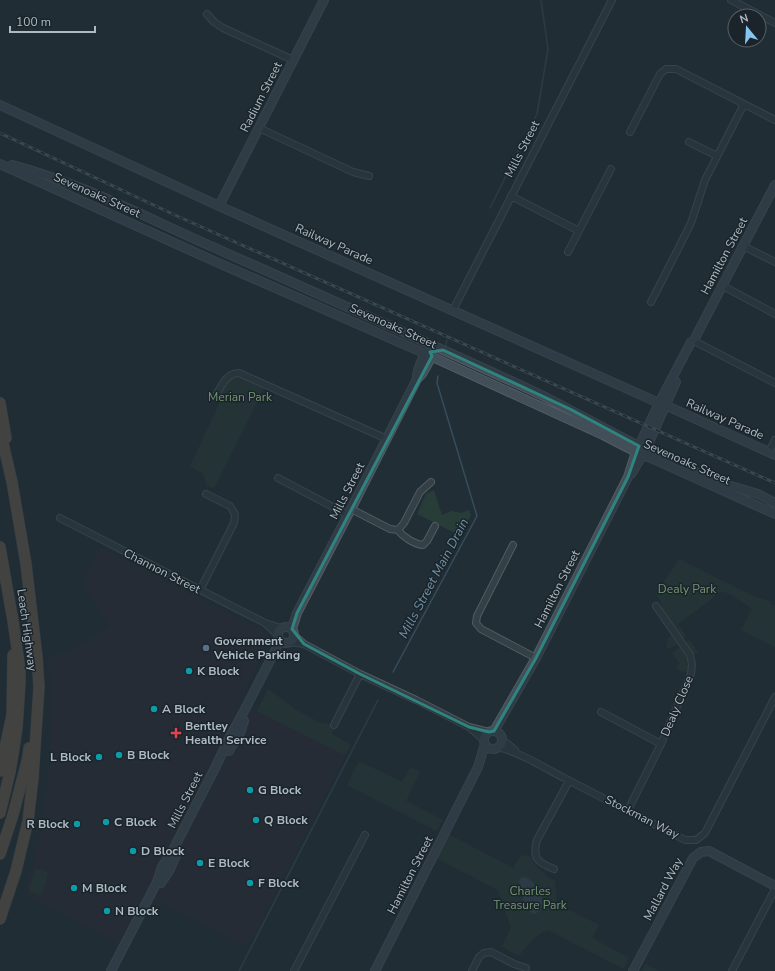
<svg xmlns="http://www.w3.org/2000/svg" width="775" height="971" font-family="'Nunito Sans',sans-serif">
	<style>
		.medical { fill: #2b2c37 }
		.green { fill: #293d38 }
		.water { fill: #354d5c }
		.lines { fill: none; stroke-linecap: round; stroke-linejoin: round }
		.stream { stroke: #354d5c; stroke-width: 1.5 }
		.street-casing { stroke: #515d64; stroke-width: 8 }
		.secondary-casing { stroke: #515d64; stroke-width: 10 }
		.highway-casing { stroke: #3f4a50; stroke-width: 12 }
		.street { stroke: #343f46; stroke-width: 6 }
		.secondary { stroke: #424f59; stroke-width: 8 }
		.highway { stroke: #6b5c51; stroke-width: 11 }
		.rail-casing { stroke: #58666f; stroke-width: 3 }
		.rail { stroke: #1a242a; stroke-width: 1.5; stroke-dasharray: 4.5; stroke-linecap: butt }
		.marked { fill: none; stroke: #2f847f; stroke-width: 3; stroke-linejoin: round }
		.service-dot { fill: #5c6f8a; stroke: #1a242a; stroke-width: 1.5 }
		.culture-dot { fill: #0f9aa8; stroke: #1a242a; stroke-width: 1.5 }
		.health-dot { fill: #e0444e; stroke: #1a242a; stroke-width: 1.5 }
		.labels { text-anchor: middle; stroke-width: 3; stroke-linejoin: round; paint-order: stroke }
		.street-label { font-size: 12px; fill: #aebac3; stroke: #1a242a }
		.park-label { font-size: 12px; fill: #709670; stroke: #1a242a }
		.poi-label { font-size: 12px; font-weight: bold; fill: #aebac3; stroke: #1a242a; text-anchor: start }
		.water-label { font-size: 13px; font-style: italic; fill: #7092a5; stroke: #1a242a }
	</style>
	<rect width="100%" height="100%" fill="#212e35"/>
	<path class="medical" d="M100,548L271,635L239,702L345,755L247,947L144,894L119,943L24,894L38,847L51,760L49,655L68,653L110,626L83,584Z"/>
	<path class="green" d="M238,376L264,388L214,488L207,486L203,474L190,466L221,400L220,394L229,378Z
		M434,490L442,515L451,511L461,513L469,510L471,515L461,536L417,514L426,494Z
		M679,559L751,595L771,602L770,604L775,606V647L741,630L752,609L732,595L722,591L678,624L686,636L682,639L663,611L661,601L656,594Z
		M671,636H672L677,645L668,649L666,646L668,641L667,639Z
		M688,639L697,650L698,653L692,655L685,643Z
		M679,648H681C686,656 689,663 687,673L676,669V667L680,664L672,653Z
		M268,689L295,709L322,724L325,723L335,728L332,734L351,745L345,755L257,711Z
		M359,761L402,782L410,767L420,772L406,801L443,820L437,831L347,785Z
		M448,834L513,868L521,855L532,857L533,863L549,878L555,880L557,904L599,925L592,938L629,958L624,969L548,930C534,936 528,944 519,956L502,947L511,928L498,890L436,858Z
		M36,869L48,873L41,895L29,892Z
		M645,964L659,971H642Z"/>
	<path class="water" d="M524,877C532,878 535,888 541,889L542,890L541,891C543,901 545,910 534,914C521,909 523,891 519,881L521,878Z"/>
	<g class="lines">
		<path class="stream" d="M490,208L537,114L548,49L541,0
			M445,348L447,340
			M393,672L477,516L437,383L438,376
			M239,971L378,700"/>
		<defs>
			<path id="street" d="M731,0L775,23
				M207,14L214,22L223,28L293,60
				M259,128L353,172L369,176
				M630,132L660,74L666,69H676L775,120
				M689,142L717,156
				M511,196L579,231
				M743,246L775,262
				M568,252L611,169
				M723,286L775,314
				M651,302L675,255L691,223L705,180L744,104
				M453,310L612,0
				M696,342L775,383
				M215,397C221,387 226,373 239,373L387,439
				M769,452L775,440
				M278,478L348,515
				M351,509L390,529L398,530L404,523L420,492L431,482
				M60,518L265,623L281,628
				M398,530C403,537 414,544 423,545L427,541L435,526
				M513,545L477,616L476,623L481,629L536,658
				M200,590L234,523L235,514L230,506L206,494
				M266,624L277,634
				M294,635L304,644L360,674L416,700L469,727L489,732
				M289,642L304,644
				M601,712L661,744
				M334,725L360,674
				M469,727L484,740
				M502,740L515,750
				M498,747C524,754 546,769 570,781C608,801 647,820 685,840H696L705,833L775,697
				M628,810L661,744L691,674L692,664L690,655L656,606
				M554,869C538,863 532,858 537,840L569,781
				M294,971L365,835
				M472,971L479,957L484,953L491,952L514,964L526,968
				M732,971L775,889"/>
			<path id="secondary" d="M0,105L219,206L659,403
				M0,164L214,261L426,354L603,435L636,452L651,458L775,514
				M12,165C82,183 147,218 213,247C320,295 427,342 533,391C579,413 622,440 668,460
				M219,206L324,0
				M695,338L775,185
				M417,376C418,369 422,355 429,352
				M665,405L775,455
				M686,468L721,483L758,494L775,503
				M631,474L636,466L646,449L676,382
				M278 635a8 8 0 1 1 16 0a8 8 0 1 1-16 0Z
				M292,629L297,613L351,509L417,379L422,374L432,356L430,352
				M494,731L536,658L628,477L636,452L659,403L691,342
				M484 740a9 9 0 1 1 18 0a9 9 0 1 1-18 0Z
				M229,751C231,746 235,742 238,737C241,732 242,726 244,721
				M161,883L170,869L177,853
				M111,971L157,882L162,867L174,848L214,770L231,735L242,715L276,649L279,639
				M375,971L478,767L485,744
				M633,971L693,858L701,852L709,851L775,886"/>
			<path id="highway" d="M0,403L6,438
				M0,430L12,482L26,564L37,657L39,687L33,778L28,821L16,871L0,919
				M0,547L13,621L20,670V683L17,728L14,748L10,772L0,813
				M0,771L12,715L13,655
				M0,854L13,815L28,757L29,748"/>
		</defs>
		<use href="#street" class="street-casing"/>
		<use href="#secondary" class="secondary-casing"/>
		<use href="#highway" class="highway-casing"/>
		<use href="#street" class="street"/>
		<use href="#secondary" class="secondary"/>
		<use href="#highway" class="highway"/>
		<defs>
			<path id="rail" d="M0,133L177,216L775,483"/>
		</defs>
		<use href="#rail" class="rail-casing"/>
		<use href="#rail" class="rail"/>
	</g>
	<path d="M0 0H775V971H0ZM443,350L570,409L639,446L628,477L536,658L494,731L489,732L469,727L360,674L304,644L292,629L297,613L432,356L430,352Z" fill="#212e35" fill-opacity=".55" fill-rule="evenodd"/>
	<path class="marked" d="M443,350L570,409L639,446L628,477L536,658L494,731L489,732L469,727L360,674L304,644L292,629L297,613L432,356L430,352Z"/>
	<circle class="service-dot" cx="206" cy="648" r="4"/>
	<g class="culture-dot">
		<circle cx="189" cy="671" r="4"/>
		<circle cx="154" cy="709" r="4"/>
		<circle cx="119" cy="755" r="4"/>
		<circle cx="99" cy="757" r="4"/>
		<circle cx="250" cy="790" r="4"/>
		<circle cx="256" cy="820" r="4"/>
		<circle cx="106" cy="822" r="4"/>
		<circle cx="77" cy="824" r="4"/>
		<circle cx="133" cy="851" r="4"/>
		<circle cx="200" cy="863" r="4"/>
		<circle cx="250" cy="883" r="4"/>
		<circle cx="74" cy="888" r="4"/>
		<circle cx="107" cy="911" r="4"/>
	</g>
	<path class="health-dot" d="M174 727h4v4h4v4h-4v4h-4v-4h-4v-4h4z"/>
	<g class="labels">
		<g class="street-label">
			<text transform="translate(261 97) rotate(-63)" y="4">Radium Street</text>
			<text transform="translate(522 149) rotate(-63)" y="4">Mills Street</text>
			<text transform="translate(97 195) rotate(24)" y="4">Sevenoaks Street</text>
			<text transform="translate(334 244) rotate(24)" y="4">Railway Parade</text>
			<text transform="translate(724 256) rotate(-62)" y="4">Hamilton Street</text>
			<text transform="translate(393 326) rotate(24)" y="4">Sevenoaks Street</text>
			<text transform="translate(725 419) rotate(24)" y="4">Railway Parade</text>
			<text transform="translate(687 462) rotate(24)" y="4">Sevenoaks Street</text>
			<text transform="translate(347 491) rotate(-63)" y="4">Mills Street</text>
			<text transform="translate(162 571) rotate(27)" y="4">Channon Street</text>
			<text transform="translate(557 589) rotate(-63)" y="4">Hamilton Street</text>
			<text transform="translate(27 630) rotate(82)" y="4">Leach Highway</text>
			<text transform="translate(677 706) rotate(-67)" y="4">Dealy Close</text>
			<text transform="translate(185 800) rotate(-63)" y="4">Mills Street</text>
			<text transform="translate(642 817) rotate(27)" y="4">Stockman Way</text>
			<text transform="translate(410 875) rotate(-63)" y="4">Hamilton Street</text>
			<text transform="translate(663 889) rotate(-62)" y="4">Mallard Way</text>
		</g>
		<g class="park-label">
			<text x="240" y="401">Merian Park</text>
			<text x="687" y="593">Dealy Park</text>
			<text x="530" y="895">Charles<tspan x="530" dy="14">Treasure Park</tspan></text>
		</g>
		<g class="poi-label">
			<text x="214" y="645">Government<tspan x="214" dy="14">Vehicle Parking</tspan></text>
			<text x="197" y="675">K Block</text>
			<text x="162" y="713">A Block</text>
			<text x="185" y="730">Bentley<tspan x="185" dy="14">Health Service</tspan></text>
			<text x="127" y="759">B Block</text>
			<text x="91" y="761" text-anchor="end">L Block</text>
			<text x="258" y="794">G Block</text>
			<text x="264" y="824">Q Block</text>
			<text x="114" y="826">C Block</text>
			<text x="69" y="828" text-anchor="end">R Block</text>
			<text x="141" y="855">D Block</text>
			<text x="208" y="867">E Block</text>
			<text x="258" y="887">F Block</text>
			<text x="82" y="892">M Block</text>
			<text x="115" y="915">N Block</text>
		</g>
		<g class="water-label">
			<text transform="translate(433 578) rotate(-62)" y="5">Mills Street Main Drain</text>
		</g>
	</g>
	<g transform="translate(747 28) rotate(342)"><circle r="19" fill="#1a242a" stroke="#556067"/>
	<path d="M0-3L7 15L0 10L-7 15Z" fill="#85c5f1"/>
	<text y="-6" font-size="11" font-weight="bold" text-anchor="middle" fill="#aebac3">N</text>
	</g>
	<path d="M10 26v6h85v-6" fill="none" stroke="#aebac3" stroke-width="2"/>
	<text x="16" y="26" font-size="12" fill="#aebac3" stroke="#1a242a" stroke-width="3" paint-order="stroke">100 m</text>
</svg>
